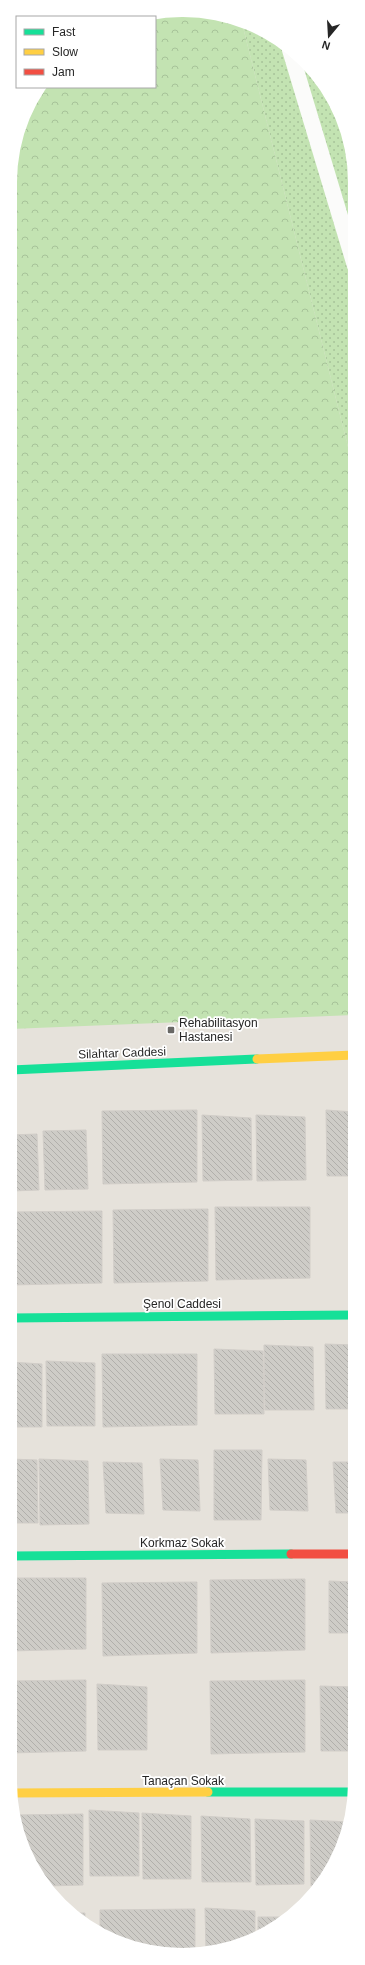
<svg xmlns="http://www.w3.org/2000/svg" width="365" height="1965" font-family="Helvetica,sans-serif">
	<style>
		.grass { fill: url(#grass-dots) }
		.forest { fill: url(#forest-crowns) }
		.building { fill: url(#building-back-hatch); stroke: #d1cdc8 }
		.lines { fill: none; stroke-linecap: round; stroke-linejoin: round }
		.lane { stroke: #fbfbfa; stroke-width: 16 }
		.fast { stroke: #16e098; stroke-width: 9 }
		.slow { stroke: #ffcf43; stroke-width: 9 }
		.jam { stroke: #f24e42; stroke-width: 9 }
		.poi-dot { fill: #696865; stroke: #fff; stroke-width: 1.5 }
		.labels { text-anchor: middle; stroke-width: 3.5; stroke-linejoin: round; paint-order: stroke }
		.poi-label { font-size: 12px; fill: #262626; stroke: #fff; text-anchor: start }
		.street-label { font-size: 12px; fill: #262626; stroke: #fff }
	</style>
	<defs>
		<pattern id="grass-dots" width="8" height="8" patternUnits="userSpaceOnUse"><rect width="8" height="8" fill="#c3e3b2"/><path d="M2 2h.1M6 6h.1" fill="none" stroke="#a7c399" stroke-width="1.8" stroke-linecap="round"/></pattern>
		<pattern id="forest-crowns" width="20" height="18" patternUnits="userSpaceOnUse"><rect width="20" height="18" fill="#c3e3b2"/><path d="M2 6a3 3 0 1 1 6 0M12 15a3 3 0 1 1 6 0" fill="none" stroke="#a7c399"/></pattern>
		<pattern id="building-back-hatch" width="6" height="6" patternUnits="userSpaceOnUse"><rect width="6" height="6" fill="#ceccc7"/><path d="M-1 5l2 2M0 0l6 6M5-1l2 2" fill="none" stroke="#b1afab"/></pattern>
	</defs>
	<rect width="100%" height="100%" fill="#e6e2db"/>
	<path class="grass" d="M242,23L259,28L305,61L337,106L355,171L354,471Z"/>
	<path class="forest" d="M205,11L242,23L354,471V1015L11,1029V160L33,96L41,87H155V17H135Z"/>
	<path class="building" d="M197,1110V1182L103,1184L102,1111Z
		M326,1110L354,1112V1176H327Z
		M202,1115L251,1118L252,1180L203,1181Z
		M256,1115L305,1117L306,1180L257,1181Z
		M86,1130L88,1189L45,1190L43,1131Z
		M37,1134L39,1190L11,1191V1135Z
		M215,1207H310V1278L216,1280Z
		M208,1209V1281L114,1283L113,1210Z
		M102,1211V1283L10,1285L11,1212Z
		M325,1344L354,1345V1409H326Z
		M264,1345L313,1347L314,1410H265Z
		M214,1349L263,1351L264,1414H215Z
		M102,1354H197V1425L103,1427Z
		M46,1361L95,1363V1426H47Z
		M10,1362L42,1364V1427H10Z
		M214,1450H262L261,1520H214Z
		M10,1459L37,1460L38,1523H10Z
		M39,1459L88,1461L89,1524L40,1525Z
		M160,1459L198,1460L200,1511L163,1510Z
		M268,1459L306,1460L308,1511L270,1510Z
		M103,1462L142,1463L144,1514L106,1513Z
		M333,1462H354V1513H336Z
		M10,1578H86V1649L10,1651Z
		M305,1579V1650L211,1653L210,1580Z
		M329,1581L354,1582V1633H329Z
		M197,1582V1653L103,1656L102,1583Z
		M86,1680V1751L10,1753V1681Z
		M305,1680V1752L211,1754L210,1681Z
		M97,1684L147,1687V1750H98Z
		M320,1686L354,1687V1751H321Z
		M89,1810L139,1813V1876H90Z
		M142,1813L191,1816V1879H143Z
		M83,1814V1885L48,1886L23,1848L16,1815Z
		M201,1816L250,1819L251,1882H202Z
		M255,1819L304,1821V1884L256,1885Z
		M310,1820L348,1822L332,1869L318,1886H311Z
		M205,1908L255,1911V1936L238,1946L206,1950Z
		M195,1909V1952L171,1955L116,1942L100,1931V1910Z
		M73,1913H85V1921Z
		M258,1917H287L258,1934Z"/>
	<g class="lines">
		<path class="lane" d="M290,50L355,266"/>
		<path class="fast" d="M11,1070L257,1059
			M10,1318L354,1315
			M10,1556L291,1554
			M208,1792H354"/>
		<path class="slow" d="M257,1059L354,1055
			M12,1793L208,1792"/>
		<path class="jam" d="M291,1554H354"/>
	</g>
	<rect class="poi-dot" x="167" y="1026" width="8" height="8" rx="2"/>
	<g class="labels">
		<g class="poi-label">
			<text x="179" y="1027">Rehabilitasyon<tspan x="179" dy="14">Hastanesi</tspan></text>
		</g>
		<g class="street-label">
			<text transform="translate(122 1053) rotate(-2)" y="4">Silahtar Caddesi</text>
			<text x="182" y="1308">Şenol Caddesi</text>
			<text x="182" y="1547">Korkmaz Sokak</text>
			<text x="183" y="1785">Tanaçan Sokak</text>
		</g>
	</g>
	<path d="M0 0H365V1965H0ZM182 17H183A165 165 0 0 1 348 182V1783A165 165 0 0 1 183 1948H182A165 165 0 0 1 17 1783V182A165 165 0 0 1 182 17Z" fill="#fff" fill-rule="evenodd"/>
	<rect x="16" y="16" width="140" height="72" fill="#ffffff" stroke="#a8a8a8"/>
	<rect x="24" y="29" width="20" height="6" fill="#16e098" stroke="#a8a8a8"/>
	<text x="52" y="36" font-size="12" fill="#262626">Fast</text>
	<rect x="24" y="49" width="20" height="6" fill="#ffcf43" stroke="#a8a8a8"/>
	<text x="52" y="56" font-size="12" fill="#262626">Slow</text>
	<rect x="24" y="69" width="20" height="6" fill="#f24e42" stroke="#a8a8a8"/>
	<text x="52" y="76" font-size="12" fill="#262626">Jam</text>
	<g transform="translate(329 36) rotate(198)" stroke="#ffffff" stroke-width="3" paint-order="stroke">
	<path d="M0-3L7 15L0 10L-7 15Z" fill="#262626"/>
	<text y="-6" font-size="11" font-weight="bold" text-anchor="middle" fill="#262626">N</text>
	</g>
</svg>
